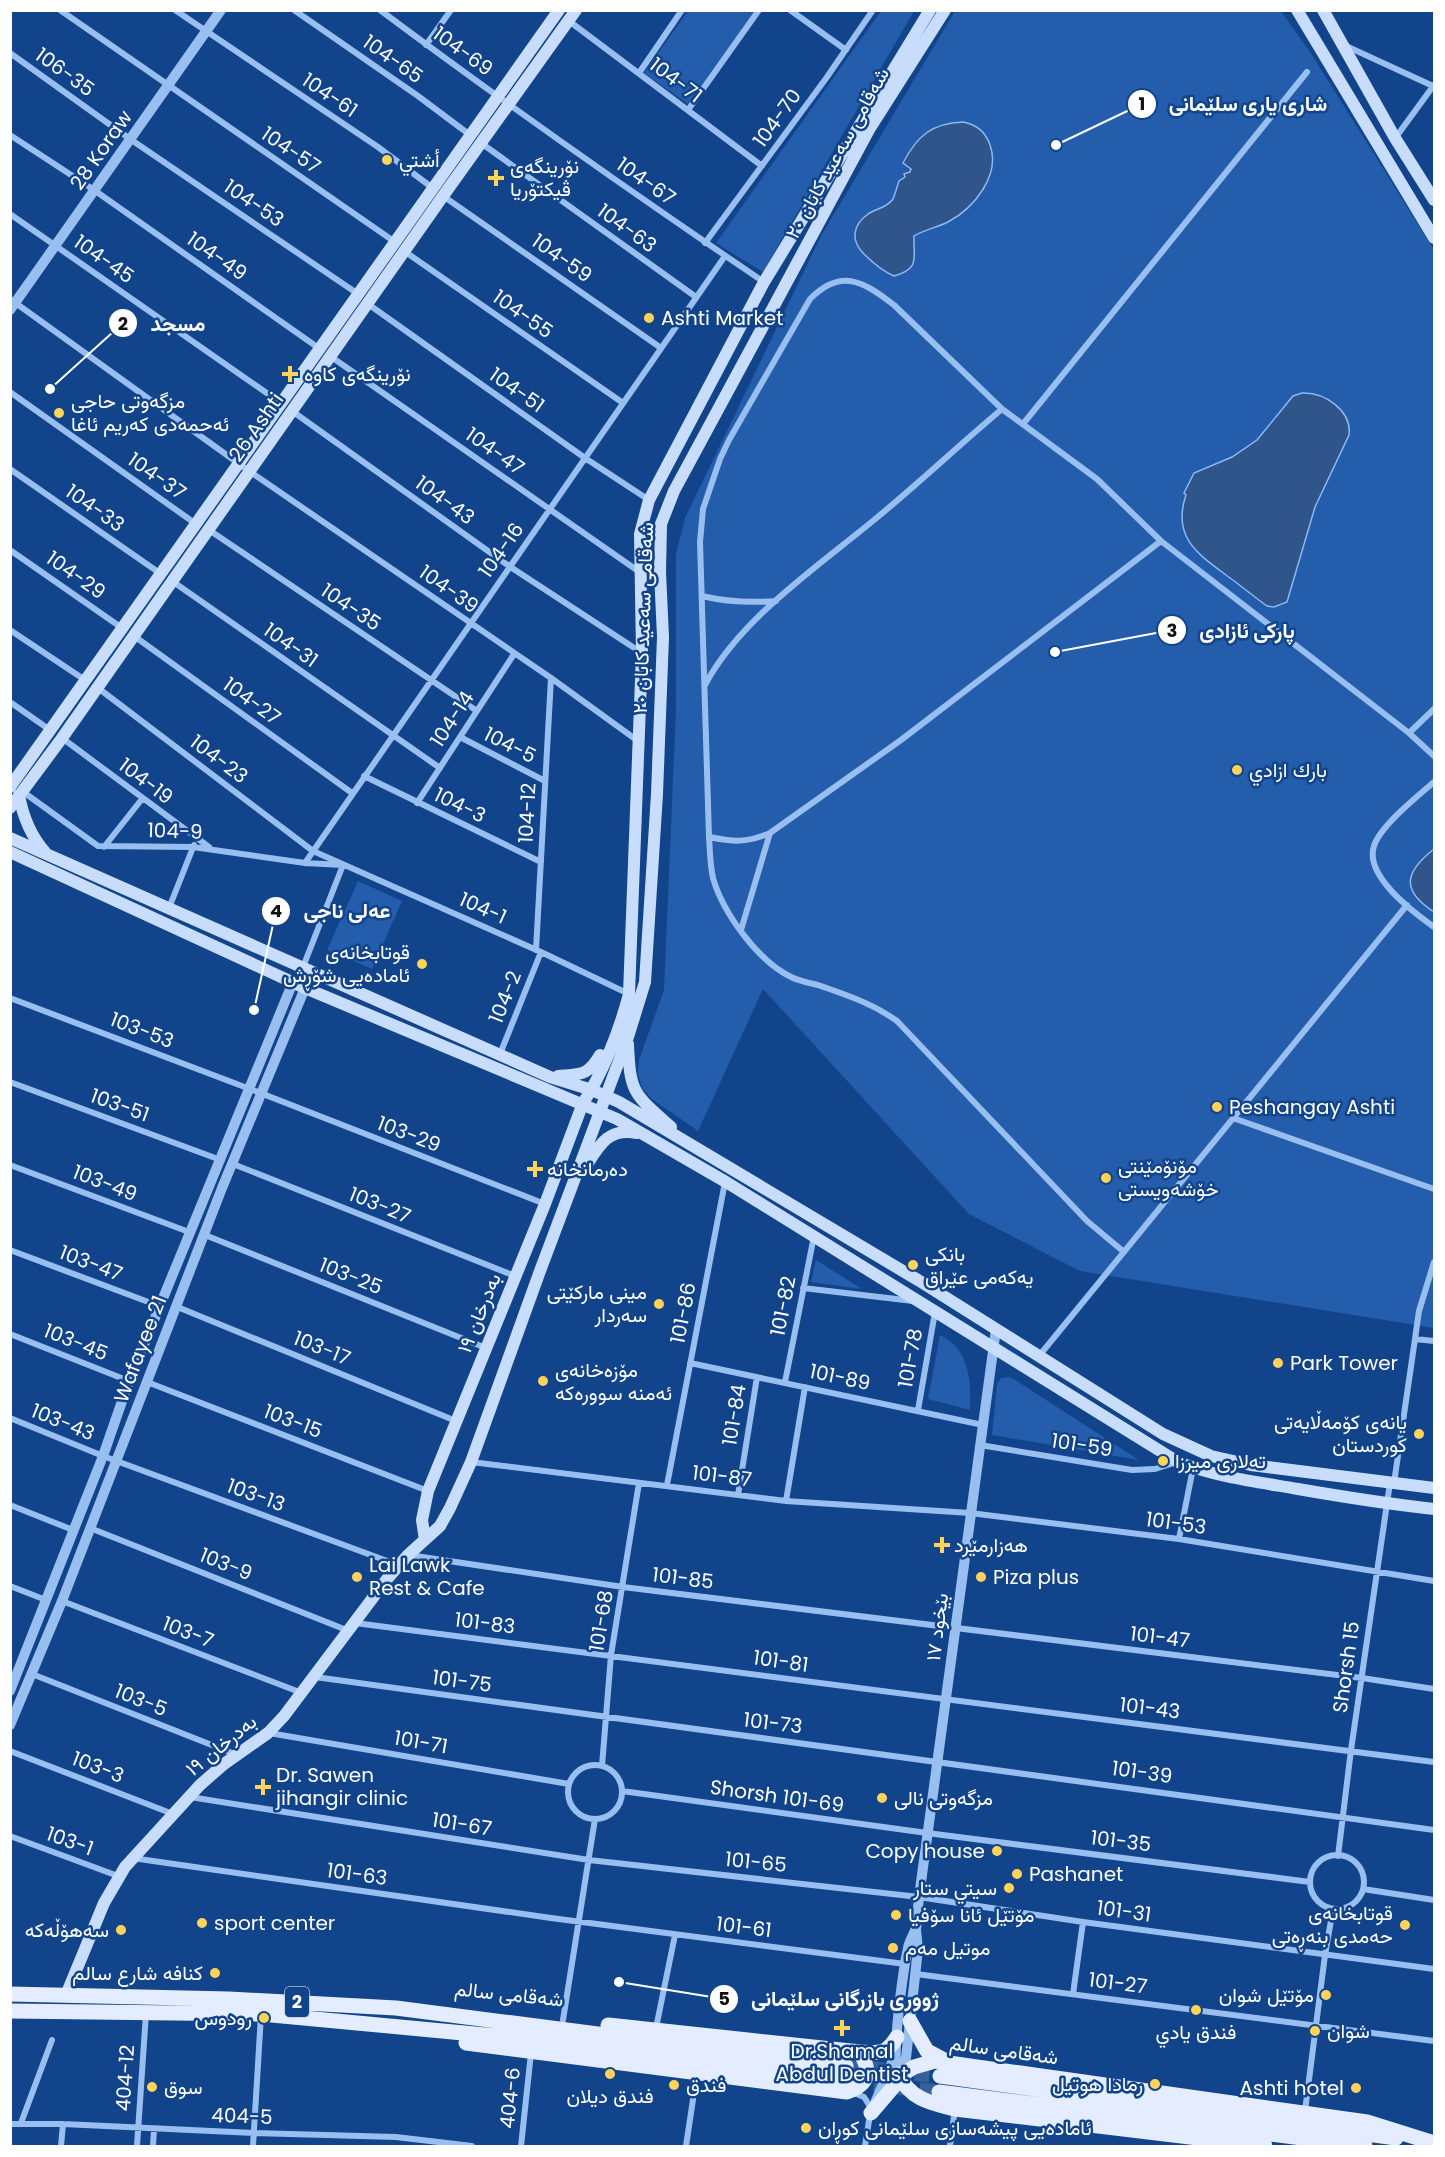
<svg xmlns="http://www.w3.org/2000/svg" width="1445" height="2157" font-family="Poppins,Vazirmatn,sans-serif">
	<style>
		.green { fill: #245dab }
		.water { fill: #30558a; stroke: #8bb9f4; stroke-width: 1.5 }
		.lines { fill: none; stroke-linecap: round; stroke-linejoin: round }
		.primary-tunnel { stroke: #36609c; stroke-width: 15; stroke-dasharray: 15 8; stroke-linecap: butt }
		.minor { stroke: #99bff1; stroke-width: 6 }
		.tertiary { stroke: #99bff1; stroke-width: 10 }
		.secondary { stroke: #c8ddfc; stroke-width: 12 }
		.primary { stroke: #e3edff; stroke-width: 15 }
		.poi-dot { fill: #ffd359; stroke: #12448b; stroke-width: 2 }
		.labels { text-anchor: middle; stroke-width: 5; stroke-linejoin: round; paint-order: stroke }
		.shield { fill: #12448b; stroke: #b8c7dc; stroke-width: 1.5 }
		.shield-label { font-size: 18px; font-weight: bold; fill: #fff }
		.street-label { font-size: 20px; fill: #fff; stroke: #12448b }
		.poi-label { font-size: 20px; fill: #fff; stroke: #12448b; text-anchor: start }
		.leader { fill: none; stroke: #fff; stroke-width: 2 }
		.callout-dot { fill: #fff; stroke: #12448b; stroke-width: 2 }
		.mark-label { font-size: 18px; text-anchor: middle; font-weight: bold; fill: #111 }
		.callout-label { font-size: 21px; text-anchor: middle; font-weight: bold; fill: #fff; stroke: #12448b; stroke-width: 5; stroke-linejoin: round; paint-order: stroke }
	</style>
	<rect width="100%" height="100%" fill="#12448b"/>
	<path class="green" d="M688,11H756L688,104L644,73Z
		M881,11H914L763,272L716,243Z
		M955,11H1281L1312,55L1434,250V1328L1080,1271L969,1214L763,989L698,1131L652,1099L642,1088L638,1074L639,1060L664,990L676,710V554L685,518L821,236Z
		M358,881L402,901L372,969L327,950Z
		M816,1260L862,1289L811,1282Z
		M940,1335C970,1349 971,1381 970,1410L928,1399Z
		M1009,1377L1012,1378L1139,1460L992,1435L997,1384L1001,1378Z"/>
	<path class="water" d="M963,122C977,125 985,131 990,145C1001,175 974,208 948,222C938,227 921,231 914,236C913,258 921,268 894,276C882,271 873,263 864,254C850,240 853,225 868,214C876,209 888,207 893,199C895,194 897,187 899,181L905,177L904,174L910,172L911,169L903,163C917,136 932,123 963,122Z
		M1302,393C1325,392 1352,411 1349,435L1315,507L1287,602L1274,607L1267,606C1253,596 1240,585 1226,575C1196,553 1172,536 1186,495L1184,493L1194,473L1232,457L1257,440L1293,396Z
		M1434,849V912C1400,890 1405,872 1434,849Z"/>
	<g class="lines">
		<path class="primary-tunnel" d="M846,2066L940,2076
			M851,2082L939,2092"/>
		<path class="minor" d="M60,10L395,242
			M175,10L378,147L434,189
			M294,10L418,96L470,135
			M380,10C506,104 634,194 764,282
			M790,10L846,50
			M569,21L762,166
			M426,45L451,10
			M1346,46L1433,86
			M10,53L130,139L358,294
			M639,73L682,10
			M688,110L759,10
			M10,135L94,190L320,349
			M1396,137L1434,85
			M481,143L696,297
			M443,196L661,348
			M10,214L281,403
			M705,243L827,77L873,10
			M404,251L623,403
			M10,299L249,471L551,678L638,741
			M368,304L585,458L649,500
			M330,356L641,573
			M10,392L196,524
			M292,411L509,566L642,653
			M1023,424L1307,72
			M10,469L161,574
			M209,530L477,711
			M10,550L122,628
			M172,581L440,768
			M702,596C727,602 750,603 776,601
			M10,630L85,680
			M134,636L352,793
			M705,685C740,619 817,567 874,520C918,484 959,445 1002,409
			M98,688L313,851L541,952L629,994
			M10,702L50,730
			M1409,733L1434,709
			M460,737L545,781
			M62,738L209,847
			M364,776L541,862
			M1434,782C1418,796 1380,826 1374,846C1364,876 1413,912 1434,927
			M22,791L98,846L193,847L305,863L343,865L303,967
			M417,803L514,654
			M709,837C734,842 746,843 770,833L901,740L1161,541
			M104,847L142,799
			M305,863L725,256
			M169,908L194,845
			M741,930L770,833
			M536,950L551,678
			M10,998L250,1089L545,1204
			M500,1054L541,952
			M10,1082L218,1159
			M1233,1118L1434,1189
			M233,1164L515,1276
			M10,1165L189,1232
			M205,1235L486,1348
			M10,1250L159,1306
			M1124,1252L1087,1221L897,1021C872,1003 846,995 818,985C809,983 799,981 791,977C758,961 723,913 713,878C710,865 710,851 709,837L700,542L703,509L720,459L729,440L810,299C841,268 863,281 894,305L1002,409L1097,479L1161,541L1409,733L1434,756
			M803,1288L913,1301
			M175,1306L456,1421
			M10,1334L129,1381
			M1415,1339L1419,1311L1434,1262
			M1039,1356L1407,905
			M690,1363L983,1425
			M147,1382L428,1491
			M785,1382L814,1236
			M918,1410L935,1312
			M10,1418L103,1456L398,1565
			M980,1445L1132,1470L1155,1469L1177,1462
			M471,1462L786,1501L970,1513L1179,1539L1434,1581
			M1394,1483L1415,1339L1434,1341
			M667,1485L725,1182
			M738,1495L757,1377
			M786,1501L805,1387
			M10,1505L73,1530
			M90,1528L349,1631
			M1179,1539L1193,1468
			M409,1555L623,1587L1362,1678L1434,1689
			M10,1586L46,1600
			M62,1601L302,1693
			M355,1623L1434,1762
			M32,1674L237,1755
			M315,1677C688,1731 1062,1776 1434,1830
			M269,1733L569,1784
			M10,1751L173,1814
			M568 1792a27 27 0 1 1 54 0a27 27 0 1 1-54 0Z
			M602,1766L611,1655L639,1483
			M622,1791L927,1833L1310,1882
			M190,1797L589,1860L919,1897L1083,1922L1434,1969
			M10,1836L118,1876
			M1310 1882a27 27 0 1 1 54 0a27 27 0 1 1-54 0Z
			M1338,1856L1351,1750L1390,1483
			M132,1858L551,1918L905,1964
			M1363,1889L1434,1900
			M916,1974L1434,2041
			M1073,1994L1083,1922
			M563,2020L595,1819
			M656,2028L675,1935
			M854,2093L864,2097L871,2108L865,2146
			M1305,2111L1325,1955L1333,1909
			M21,2123L52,2040
			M10,2124H63L254,2133L396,2137L472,2146
			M61,2146L63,2124
			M137,2146L146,2013
			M153,2146L154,2129
			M253,2146L261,2015
			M521,2146L531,2053
			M686,2146L697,2073
			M950,2146L955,2109"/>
		<path class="tertiary" d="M10,310L221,10
			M10,1691L103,1456L129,1381L293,982
			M10,1725L62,1601L222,1188L305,988
			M898,2074L904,2065L906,2058L918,1949L916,1930L919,1897L996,1329
			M898,2074C891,2056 903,1971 908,1948C909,1942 913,1936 915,1930
			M875,2103L893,2060"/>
		<path class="secondary" d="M1297,10L1434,238
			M1323,10L1395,138L1434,200
			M10,787L559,10
			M19,795C23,817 30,835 45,852
			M10,808L62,738L443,196L576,10
			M10,838L550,1077L592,1090L619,1102L918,1280L1163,1434L1211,1456L1251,1465L1434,1488
			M10,852L305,988L617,1119L726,1182L1178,1462C1216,1477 1258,1482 1298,1489C1344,1497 1389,1504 1434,1509
			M628,1044C630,1094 634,1094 671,1127
			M558,1076C581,1074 588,1076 600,1055
			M583,1171C598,1148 606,1127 637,1133
			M425,1540L422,1520L428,1491L545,1204L583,1103C603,1073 620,1029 629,994L642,653L640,534L649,500L764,282L930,10
			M66,1995L104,1903L125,1867L200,1785L224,1764L268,1733L284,1716L387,1579L408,1555L440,1526L450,1508L471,1462L540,1271L628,1037L645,982L657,794L663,637L660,572L661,524L674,491L870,128L945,10"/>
		<path class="primary" d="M10,1994L229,1999L396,2008L846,2066
			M10,2011L261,2014L538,2040L845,2081
			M910,2021L927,2051L944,2060
			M608,2025L860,2052C879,2053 886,2055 897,2037
			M466,2043L847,2092C870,2084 871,2071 860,2052
			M898,2074C910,2099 930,2103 955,2109L1265,2146
			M940,2076L1396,2138
			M939,2092L1365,2146
			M871,2113L906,2072L914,2067L935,2061L1367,2122L1434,2143"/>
	</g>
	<g class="poi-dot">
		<circle cx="387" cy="160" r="6"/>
		<path d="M493 169h6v6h6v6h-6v6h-6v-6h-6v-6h6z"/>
		<circle cx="649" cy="318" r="6"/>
		<path d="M287 365h6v6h6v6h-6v6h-6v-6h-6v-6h6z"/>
		<circle cx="59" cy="413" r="6"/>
		<circle cx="1237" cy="770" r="6"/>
		<circle cx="422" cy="964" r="6"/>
		<circle cx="1217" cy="1107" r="6"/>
		<path d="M532 1160h6v6h6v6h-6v6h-6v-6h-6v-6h6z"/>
		<circle cx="1106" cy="1178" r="6"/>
		<circle cx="913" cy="1265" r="6"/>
		<circle cx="659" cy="1304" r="6"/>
		<circle cx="1278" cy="1363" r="6"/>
		<circle cx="543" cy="1381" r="6"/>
		<circle cx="1419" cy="1434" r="6"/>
		<circle cx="1163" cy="1461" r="6"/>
		<path d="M939 1536h6v6h6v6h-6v6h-6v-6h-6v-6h6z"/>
		<circle cx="357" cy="1577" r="6"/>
		<circle cx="981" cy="1577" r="6"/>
		<path d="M260 1778h6v6h6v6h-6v6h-6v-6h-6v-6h6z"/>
		<circle cx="882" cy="1798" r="6"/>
		<circle cx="997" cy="1851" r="6"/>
		<circle cx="1017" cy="1874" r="6"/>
		<circle cx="1009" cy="1888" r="6"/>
		<circle cx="896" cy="1915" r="6"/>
		<circle cx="202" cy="1923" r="6"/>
		<circle cx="1405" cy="1925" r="6"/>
		<circle cx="121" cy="1930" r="6"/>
		<circle cx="893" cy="1948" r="6"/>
		<circle cx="215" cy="1973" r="6"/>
		<circle cx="1326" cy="1995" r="6"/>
		<circle cx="1196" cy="2010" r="6"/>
		<circle cx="264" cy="2018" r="6"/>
		<path d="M839 2019h6v6h6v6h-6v6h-6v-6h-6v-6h6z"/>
		<circle cx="1315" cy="2031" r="6"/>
		<circle cx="610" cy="2074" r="6"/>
		<circle cx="1155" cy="2084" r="6"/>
		<circle cx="674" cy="2085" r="6"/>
		<circle cx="152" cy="2087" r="6"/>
		<circle cx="1356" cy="2088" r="6"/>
		<circle cx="806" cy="2128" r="6"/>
	</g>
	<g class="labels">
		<rect class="shield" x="285" y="1987" width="24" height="30" rx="4.5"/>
		<g class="shield-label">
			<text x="297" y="2008">2</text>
		</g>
		<g class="street-label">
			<text transform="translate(463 51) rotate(36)" y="7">104-69</text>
			<text transform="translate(393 59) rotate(35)" y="7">104-65</text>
			<text transform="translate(65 72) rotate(36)" y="7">106-35</text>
			<text transform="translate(676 80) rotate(37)" y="7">104-71</text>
			<text transform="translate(330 95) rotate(34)" y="7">104-61</text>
			<text transform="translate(777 118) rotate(-54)" y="7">104-70</text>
			<text transform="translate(101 150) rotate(-55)" y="7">28 Koraw</text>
			<text transform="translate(291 150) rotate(34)" y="7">104-57</text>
			<text transform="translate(837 153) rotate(-61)" y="7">شەقامی سەعید کابان ٢٠</text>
			<text transform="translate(646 181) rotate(35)" y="7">104-67</text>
			<text transform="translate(254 203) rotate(34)" y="7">104-53</text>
			<text transform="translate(627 228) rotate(36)" y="7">104-63</text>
			<text transform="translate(217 256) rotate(35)" y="7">104-49</text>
			<text transform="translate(562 258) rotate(35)" y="7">104-59</text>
			<text transform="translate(104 259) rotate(35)" y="7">104-45</text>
			<text transform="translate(523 314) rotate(35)" y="7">104-55</text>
			<text transform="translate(517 390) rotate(35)" y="7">104-51</text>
			<text transform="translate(256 427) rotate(-55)" y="7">26 Ashti</text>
			<text transform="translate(495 451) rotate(35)" y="7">104-47</text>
			<text transform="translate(157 476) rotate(35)" y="7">104-37</text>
			<text transform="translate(445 500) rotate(36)" y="7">104-43</text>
			<text transform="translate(95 508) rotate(35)" y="7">104-33</text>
			<text transform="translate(501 550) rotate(-55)" y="7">104-16</text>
			<text transform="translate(76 575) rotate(35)" y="7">104-29</text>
			<text transform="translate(449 589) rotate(35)" y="7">104-39</text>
			<text transform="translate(351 607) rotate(34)" y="7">104-35</text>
			<text transform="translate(643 618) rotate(-88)" y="7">شەقامی سەعید کابان ٢٠</text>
			<text transform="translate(291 645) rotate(35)" y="7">104-31</text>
			<text transform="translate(252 701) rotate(36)" y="7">104-27</text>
			<text transform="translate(452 719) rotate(-57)" y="7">104-14</text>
			<text transform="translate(510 745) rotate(27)" y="7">104-5</text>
			<text transform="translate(219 759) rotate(37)" y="7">104-23</text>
			<text transform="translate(146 781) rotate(37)" y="7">104-19</text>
			<text transform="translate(460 805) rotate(26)" y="7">104-3</text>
			<text transform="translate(527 813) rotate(-87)" y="7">104-12</text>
			<text transform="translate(175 831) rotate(2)" y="7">104-9</text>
			<text transform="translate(483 908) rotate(24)" y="7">104-1</text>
			<text transform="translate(505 997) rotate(-68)" y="7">104-2</text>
			<text transform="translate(142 1030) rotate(21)" y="7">103-53</text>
			<text transform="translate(120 1105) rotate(20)" y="7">103-51</text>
			<text transform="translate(409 1134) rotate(21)" y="7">103-29</text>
			<text transform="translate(105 1183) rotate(21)" y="7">103-49</text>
			<text transform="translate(380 1205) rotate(22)" y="7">103-27</text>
			<text transform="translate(91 1263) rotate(21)" y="7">103-47</text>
			<text transform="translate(351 1276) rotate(22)" y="7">103-25</text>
			<text transform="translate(783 1306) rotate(-79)" y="7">101-82</text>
			<text transform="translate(479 1313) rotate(-68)" y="7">بەدرخان ١٩</text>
			<text transform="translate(683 1313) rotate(-79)" y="7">101-86</text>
			<text transform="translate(76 1342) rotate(22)" y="7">103-45</text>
			<text transform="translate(322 1348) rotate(22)" y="7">103-17</text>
			<text transform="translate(140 1349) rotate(-69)" y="7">Wafayee 21</text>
			<text transform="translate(910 1358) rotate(-80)" y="7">101-78</text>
			<text transform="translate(840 1377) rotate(12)" y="7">101-89</text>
			<text transform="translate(734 1415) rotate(-81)" y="7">101-84</text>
			<text transform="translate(293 1421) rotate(21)" y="7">103-15</text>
			<text transform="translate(63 1422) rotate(22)" y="7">103-43</text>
			<text transform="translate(1082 1445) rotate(9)" y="7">101-59</text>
			<text transform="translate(722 1476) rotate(7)" y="7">101-87</text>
			<text transform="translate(256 1495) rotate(20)" y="7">103-13</text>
			<text transform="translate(1176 1523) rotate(8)" y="7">101-53</text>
			<text transform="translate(226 1564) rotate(22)" y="7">103-9</text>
			<text transform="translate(683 1578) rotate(7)" y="7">101-85</text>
			<text transform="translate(601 1621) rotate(-81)" y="7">101-68</text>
			<text transform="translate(485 1623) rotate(7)" y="7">101-83</text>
			<text transform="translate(937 1627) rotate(-83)" y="7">بێخود ١٧</text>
			<text transform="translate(188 1632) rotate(21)" y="7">103-7</text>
			<text transform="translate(1160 1637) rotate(7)" y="7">101-47</text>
			<text transform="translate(781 1661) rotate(8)" y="7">101-81</text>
			<text transform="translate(1346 1667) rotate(-82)" y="7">Shorsh 15</text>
			<text transform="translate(462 1681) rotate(8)" y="7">101-75</text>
			<text transform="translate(141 1700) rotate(22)" y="7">103-5</text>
			<text transform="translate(1150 1708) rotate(7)" y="7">101-43</text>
			<text transform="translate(773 1723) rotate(7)" y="7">101-73</text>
			<text transform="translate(421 1742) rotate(10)" y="7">101-71</text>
			<text transform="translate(221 1745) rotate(-39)" y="7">بەدرخان ١٩</text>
			<text transform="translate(98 1767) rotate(21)" y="7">103-3</text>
			<text transform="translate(1142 1772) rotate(8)" y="7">101-39</text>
			<text transform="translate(777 1796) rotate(8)" y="7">Shorsh 101-69</text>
			<text transform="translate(462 1824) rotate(9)" y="7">101-67</text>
			<text transform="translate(70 1841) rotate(20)" y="7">103-1</text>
			<text transform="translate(1121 1841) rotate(7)" y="7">101-35</text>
			<text transform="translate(756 1862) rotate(6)" y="7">101-65</text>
			<text transform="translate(357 1874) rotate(8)" y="7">101-63</text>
			<text transform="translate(1124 1911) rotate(8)" y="7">101-31</text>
			<text transform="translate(744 1927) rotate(7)" y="7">101-61</text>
			<text transform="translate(1118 1983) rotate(7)" y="7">101-27</text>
			<text transform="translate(509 1994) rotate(6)" y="7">شەقامی سالم</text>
			<text transform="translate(1004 2050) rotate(8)" y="7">شەقامی سالم</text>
			<text transform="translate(125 2078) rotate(-86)" y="7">404-12</text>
			<text transform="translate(510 2098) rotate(-84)" y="7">404-6</text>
			<text transform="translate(242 2116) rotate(2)" y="7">404-5</text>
		</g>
		<g class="poi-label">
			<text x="399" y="167">أشتي</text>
			<text x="510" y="173">نۆرینگەی<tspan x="510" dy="23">ڤیکتۆریا</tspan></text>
			<text x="661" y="325">Ashti Market</text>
			<text x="304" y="381">نۆرینگەی کاوە</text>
			<text x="71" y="408">مزگەوتی حاجی<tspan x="71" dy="23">ئەحمەدی کەریم ئاغا</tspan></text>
			<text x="1249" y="777">بارك ازادي</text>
			<text x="410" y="959" text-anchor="end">قوتابخانەی<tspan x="410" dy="23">ئامادەیی شۆڕش</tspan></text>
			<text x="1229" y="1114">Peshangay Ashti</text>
			<text x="1118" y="1173">مۆنۆمێنتی<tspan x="1118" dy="23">خۆشەویستی</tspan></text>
			<text x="547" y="1176">دەرمانخانە</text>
			<text x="925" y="1261">بانکی<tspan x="925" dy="23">یەکەمی عێراق</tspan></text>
			<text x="647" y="1299" text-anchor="end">مینی مارکێتی<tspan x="647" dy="23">سەردار</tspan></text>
			<text x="1290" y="1370">Park Tower</text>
			<text x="555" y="1377">مۆزەخانەی<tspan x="555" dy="23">ئەمنە سوورەکە</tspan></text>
			<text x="1407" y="1429" text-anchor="end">یانەی کۆمەڵایەتی<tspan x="1407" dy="23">کوردستان</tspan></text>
			<text x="1175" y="1468">تەلاری میرزا</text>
			<text x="954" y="1552">هەزارمێرد</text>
			<text x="369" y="1572">Lai Lawk<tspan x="369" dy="23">Rest &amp; Cafe</tspan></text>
			<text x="993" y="1584">Piza plus</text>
			<text x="276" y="1782">Dr. Sawen<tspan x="276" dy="23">jihangir clinic</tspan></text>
			<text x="894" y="1805">مزگەوتی نالی</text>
			<text x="985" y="1858" text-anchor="end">Copy house</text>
			<text x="1029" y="1881">Pashanet</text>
			<text x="997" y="1895" text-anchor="end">سيتي ستار</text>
			<text x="1393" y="1920" text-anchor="end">قوتابخانەی<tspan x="1393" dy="23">حەمدی بنەڕەتی</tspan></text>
			<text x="908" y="1922">مۆتێل ئانا سۆفیا</text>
			<text x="214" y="1930">sport center</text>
			<text x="109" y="1937" text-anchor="end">سەهۆڵەکە</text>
			<text x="905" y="1955">موتیل مەم</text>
			<text x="203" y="1980" text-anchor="end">كنافه شارع سالم</text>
			<text x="1314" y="2002" text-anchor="end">مۆتێل شوان</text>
			<text x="252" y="2025" text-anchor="end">رودوس</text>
			<text x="1327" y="2038">شوان</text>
			<text x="1196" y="2039" text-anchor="middle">فندق يادي</text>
			<text x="842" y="2058" text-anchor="middle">Dr.Shamal<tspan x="842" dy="23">Abdul Dentist</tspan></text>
			<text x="1143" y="2091" text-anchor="end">رمادا هوتيل</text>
			<text x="686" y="2092">فندق</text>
			<text x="164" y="2094">سوق</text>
			<text x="1344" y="2095" text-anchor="end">Ashti hotel</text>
			<text x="610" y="2103" text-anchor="middle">فندق ديلان</text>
			<text x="818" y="2135">ئامادەیی پیشەسازی سلێمانی کوڕان</text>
		</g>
	</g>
	<path class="leader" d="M1056 145L1142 104M50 389L123 323M1055 652L1172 630M254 1010L276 911M619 1982L724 1999"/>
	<g class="callout-dot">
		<circle cx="1056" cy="145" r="6"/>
		<circle cx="50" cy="389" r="6"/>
		<circle cx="1055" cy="652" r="6"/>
		<circle cx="254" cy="1010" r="6"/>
		<circle cx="619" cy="1982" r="6"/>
		<circle cx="1142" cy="104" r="15"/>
		<circle cx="123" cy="323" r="15"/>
		<circle cx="1172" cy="630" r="15"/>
		<circle cx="276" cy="911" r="15"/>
		<circle cx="724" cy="1999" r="15"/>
	</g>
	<g class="mark-label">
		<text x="1142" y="110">1</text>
		<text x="123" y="330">2</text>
		<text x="1172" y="637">3</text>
		<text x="276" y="917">4</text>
		<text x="724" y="2005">5</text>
	</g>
	<g class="callout-label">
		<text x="1248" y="111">شاری یاری سلێمانی</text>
		<text x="178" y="331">مسجد</text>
		<text x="1247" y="638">پارکی ئازادی</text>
		<text x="347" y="918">عەلی ناجی</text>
		<text x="845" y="2006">ژووری بازرگانی سلێمانی</text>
	</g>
	<rect width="1445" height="2157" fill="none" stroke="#ffffff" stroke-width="24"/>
</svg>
